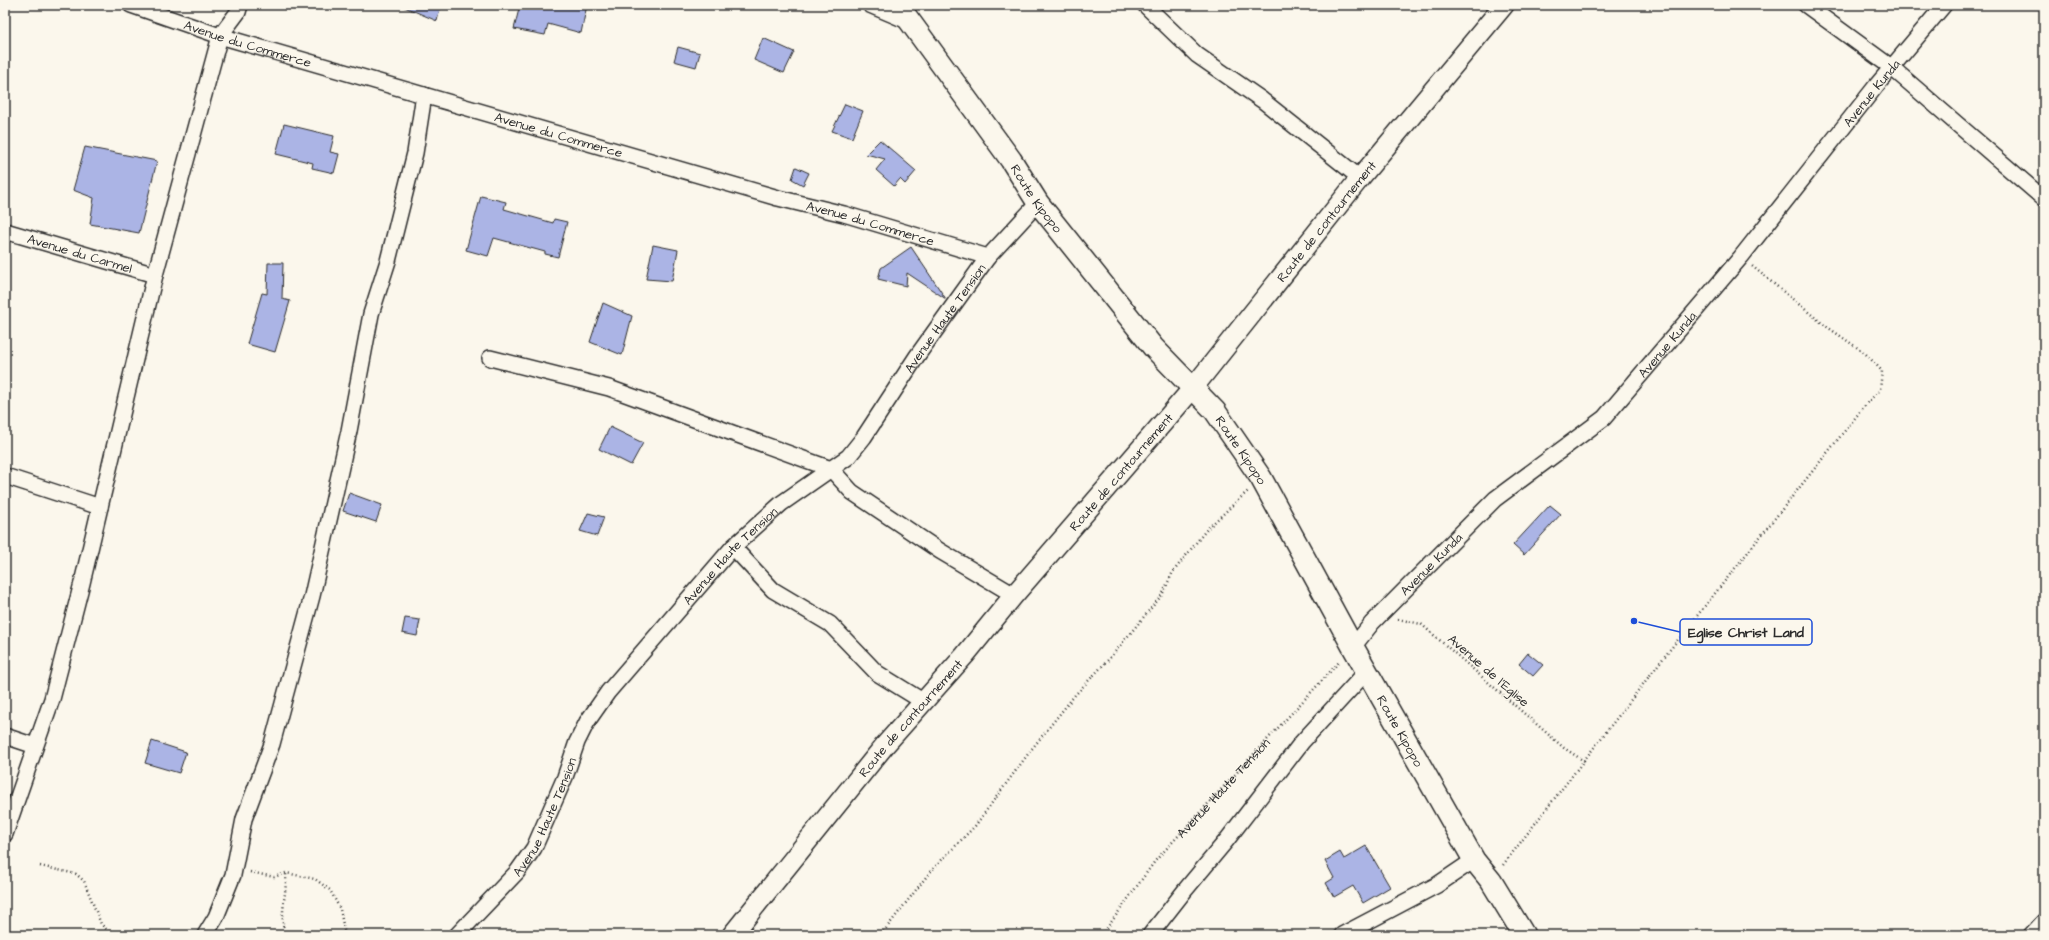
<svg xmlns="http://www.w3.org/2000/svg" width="2049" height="940" font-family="'Architects Daughter',sans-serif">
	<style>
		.building { fill: #abb4e5; stroke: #2b2b2b }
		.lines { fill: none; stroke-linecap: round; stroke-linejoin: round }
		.minor-casing { stroke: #2b2b2b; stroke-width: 18 }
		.tertiary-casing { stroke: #2b2b2b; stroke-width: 22 }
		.secondary-casing { stroke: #2b2b2b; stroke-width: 24 }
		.path { stroke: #2b2b2b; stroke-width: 2.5; stroke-dasharray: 1 3; stroke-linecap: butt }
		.minor { stroke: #fbf7ec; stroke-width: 15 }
		.tertiary { stroke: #fbf7ec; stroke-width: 19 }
		.secondary { stroke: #fbf7ec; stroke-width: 21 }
		.labels { text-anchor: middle; stroke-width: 3; stroke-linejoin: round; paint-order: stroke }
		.street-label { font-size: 13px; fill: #2b2b2b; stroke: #fbf7ec }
		.leader { fill: none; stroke: #1d4ed8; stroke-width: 1.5 }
		.callout-dot { fill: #1d4ed8; stroke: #fbf7ec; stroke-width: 1.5 }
		.callout { fill: #fbf7ec; stroke: #1d4ed8; stroke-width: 1.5 }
		.callout-label { font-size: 14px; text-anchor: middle; font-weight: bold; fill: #2b2b2b }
	</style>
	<rect width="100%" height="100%" fill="#fbf7ec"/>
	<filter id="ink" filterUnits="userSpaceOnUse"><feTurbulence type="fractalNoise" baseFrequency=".025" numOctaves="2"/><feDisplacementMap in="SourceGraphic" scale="8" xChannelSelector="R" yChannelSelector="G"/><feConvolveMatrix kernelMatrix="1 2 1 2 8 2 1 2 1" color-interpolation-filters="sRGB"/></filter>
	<g filter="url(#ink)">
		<path class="building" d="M400,5H441L437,21Z
			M520,5H587L581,33L548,24L545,35L514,29Z
			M763,38L794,52L784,73L754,60Z
			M678,47L700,53L696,67L674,61Z
			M845,104L863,111L852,138L832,131Z
			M284,124L334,136L330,152L339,154L334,173L312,168L313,163L276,154Z
			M880,140L916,171L905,184L900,179L894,186L876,170L885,159L866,154Z
			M85,147L157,161L139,233L90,224L94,198L73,190Z
			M796,167L809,173L803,185L792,179Z
			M481,196L506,202L504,209L553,223L554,219L567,222L558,257L545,254V252L494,238L488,256L466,250Z
			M653,245L678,250L672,281L646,279Z
			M911,247L946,299L907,273L906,286L878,279L881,268Z
			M268,263H283L282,299L290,301L275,352L247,344L262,293L267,294Z
			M603,303L632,316L622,355L590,342Z
			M610,427L643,443L631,465L599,449Z
			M349,493L382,505L376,522L343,511Z
			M1550,505L1561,514L1524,555L1513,545Z
			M588,513L604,517L597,536L580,531Z
			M405,618L420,620L417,636L402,633Z
			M1528,653L1543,665L1533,676L1519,664Z
			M152,741L186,752L179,773L145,763Z
			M1366,846L1390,887L1363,903L1353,886L1334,897L1326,883L1334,878L1325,861L1340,852L1344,859Z"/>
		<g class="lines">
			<defs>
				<g id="minor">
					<path id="s2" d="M131,5L220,36L778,198L844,214L988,257"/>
					<path d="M870,5L910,22"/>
					<path d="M1145,5L1197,55L1262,100L1360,178"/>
					<path d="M1806,5L1891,67L2044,199"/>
					<path id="s3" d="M5,231L155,275"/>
					<path d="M490,358L609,388L831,469L852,492L940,551L1014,595"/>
					<path d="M5,476L100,507"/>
					<path d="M733,547L773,590L830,624L877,673L924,702"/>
					<path id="s4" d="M1353,647L1372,623L1495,499L1604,418L1741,257L1876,86L1944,5"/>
					<path d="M5,736L35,746"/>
					<path d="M5,834L52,699L82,583L155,275L220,36L238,12L240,5"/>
					<path d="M205,935L216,917L233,875L244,819L272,744L312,596L349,431L371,314L388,261L415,153L424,95"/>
					<path id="s5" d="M457,935L517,872L534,848L565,777L577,742L587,722L608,692L733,547L782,503L848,457L864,437L917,356L988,257L1038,203"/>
					<path d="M1150,935L1186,889L1226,841L1302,742L1367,671"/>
					<path d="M1342,935L1437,885L1474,860"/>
					<path d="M2031,935L2044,921"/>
				</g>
				<g id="tertiary">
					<path id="s6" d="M732,935L885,745L965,655L1014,595L1193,388L1360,178L1504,5"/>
				</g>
				<g id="secondary">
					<path id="s7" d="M898,5L1011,160L1038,203L1153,347L1215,411L1261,478L1353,647L1474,860L1491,881L1524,935"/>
				</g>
			</defs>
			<use href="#minor" class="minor-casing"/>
			<use href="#tertiary" class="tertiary-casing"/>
			<use href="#secondary" class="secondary-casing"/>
			<g class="path">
				<path d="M1398,619L1421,624L1564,748L1584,761"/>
				<path d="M1503,865L1661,661L1867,403L1880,390L1882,371L1865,353L1823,324L1752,266"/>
				<path d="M40,866L76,874L84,881L101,924L112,935"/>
				<path d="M250,872L274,877L286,873L315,879L330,890L340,909L345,935"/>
				<path d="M285,935C279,916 287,893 286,873"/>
				<path d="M881,935L930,872L975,826L1031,750L1075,695L1109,659L1162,595L1173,572L1207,529L1248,491"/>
				<path id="s1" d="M1102,935L1155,861L1340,661"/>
			</g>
			<use href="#minor" class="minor"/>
			<use href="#tertiary" class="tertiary"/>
			<use href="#secondary" class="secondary"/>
		</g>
	</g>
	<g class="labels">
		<g class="street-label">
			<text dy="5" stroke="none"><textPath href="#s2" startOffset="123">Avenue du Commerce</textPath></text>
			<text dy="5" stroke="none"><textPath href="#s4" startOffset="762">Avenue Kunda</textPath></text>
			<text dy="5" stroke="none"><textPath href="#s2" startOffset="447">Avenue du Commerce</textPath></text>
			<text dy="5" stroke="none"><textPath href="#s7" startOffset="238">Route Kipopo</textPath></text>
			<text dy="5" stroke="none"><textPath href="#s6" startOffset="929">Route de contournement</textPath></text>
			<text dy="5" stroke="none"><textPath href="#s2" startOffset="771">Avenue du Commerce</textPath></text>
			<text dy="5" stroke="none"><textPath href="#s3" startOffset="78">Avenue du Carmel</textPath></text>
			<text dy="5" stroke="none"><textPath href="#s5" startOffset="797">Avenue Haute Tension</textPath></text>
			<text dy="5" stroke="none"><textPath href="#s4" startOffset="438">Avenue Kunda</textPath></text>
			<text dy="5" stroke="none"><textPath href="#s7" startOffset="563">Route Kipopo</textPath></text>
			<text dy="5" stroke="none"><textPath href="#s6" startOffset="605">Route de contournement</textPath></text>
			<text dy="5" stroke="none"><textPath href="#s5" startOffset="473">Avenue Haute Tension</textPath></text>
			<text dy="5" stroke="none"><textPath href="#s4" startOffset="114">Avenue Kunda</textPath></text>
			<text transform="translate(1489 670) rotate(41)" y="5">Avenue de l'Eglise</text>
			<text dy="5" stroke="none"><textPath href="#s6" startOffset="281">Route de contournement</textPath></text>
			<text dy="5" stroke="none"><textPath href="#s7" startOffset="886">Route Kipopo</textPath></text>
			<text dy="5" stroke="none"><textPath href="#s1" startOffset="191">Avenue Haute Tension</textPath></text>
			<text dy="5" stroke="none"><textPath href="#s5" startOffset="149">Avenue Haute Tension</textPath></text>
		</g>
	</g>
	<path class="leader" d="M1634 621L1680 632"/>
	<circle class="callout-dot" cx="1634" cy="621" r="4"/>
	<rect class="callout" x="1680" y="619" width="132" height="26" rx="4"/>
	<g class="callout-label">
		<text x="1746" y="637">Eglise Christ Land</text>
	</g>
	<rect width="2049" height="940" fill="none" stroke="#fbf7ec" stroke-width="20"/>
	<rect x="10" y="10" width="2029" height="920" fill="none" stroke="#2b2b2b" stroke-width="1.5" filter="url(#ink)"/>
</svg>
